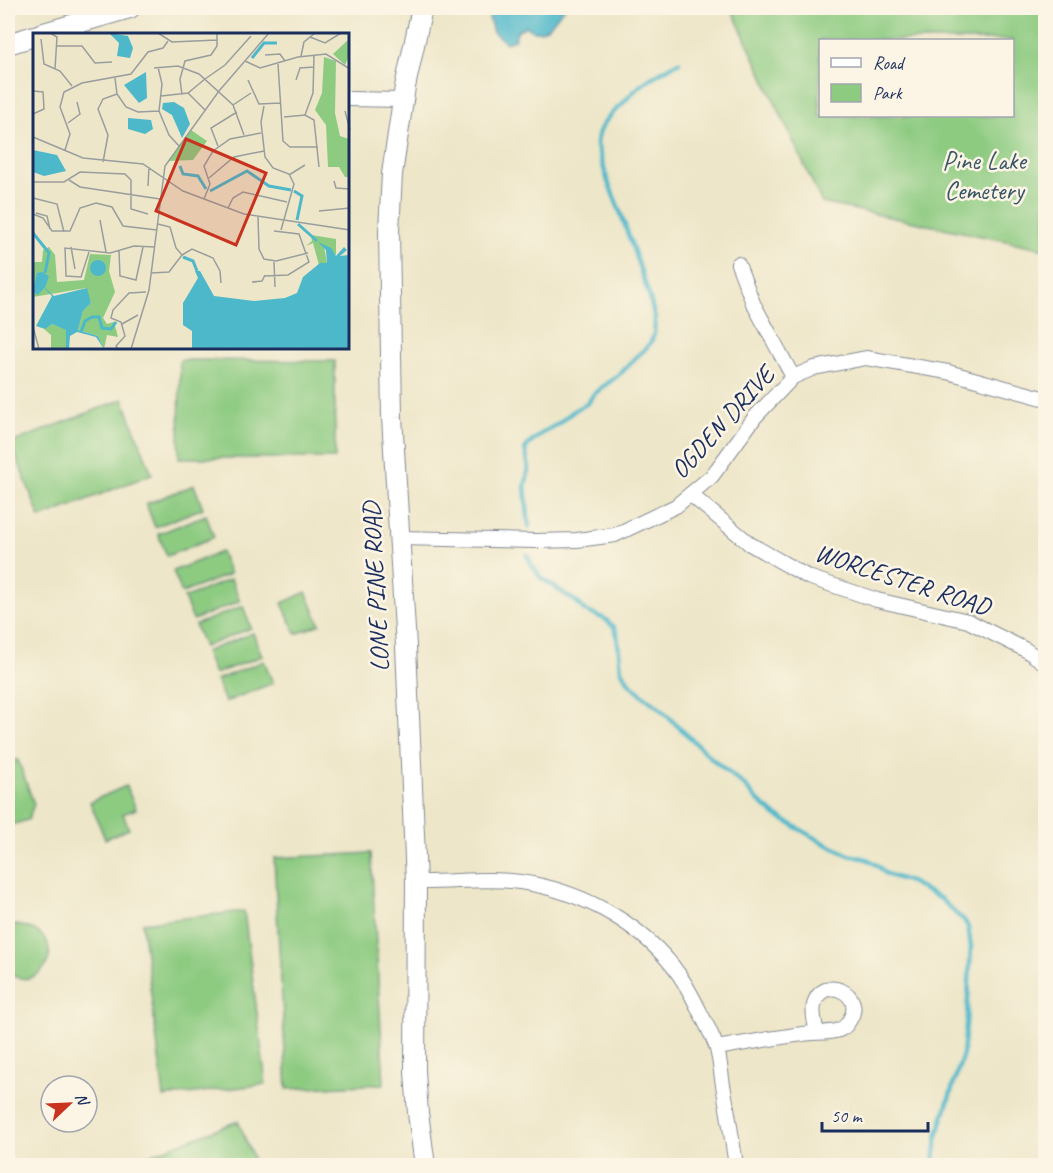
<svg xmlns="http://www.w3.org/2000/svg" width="1053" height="1173" font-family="Caveat,sans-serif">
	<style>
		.green { fill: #8dcb81; stroke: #547d70; stroke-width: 1.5; fill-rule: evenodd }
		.water { fill: #4db8ca; stroke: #347494; stroke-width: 1.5 }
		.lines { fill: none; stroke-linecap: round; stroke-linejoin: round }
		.stream { stroke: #4db8ca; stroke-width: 4.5 }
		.street-casing { stroke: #848a93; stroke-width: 16 }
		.secondary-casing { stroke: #848a93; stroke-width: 22 }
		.street { stroke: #fff; stroke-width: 14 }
		.secondary { stroke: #fff; stroke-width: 20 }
		.labels { text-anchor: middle; stroke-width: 5; stroke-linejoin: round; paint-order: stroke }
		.park-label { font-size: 26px; fill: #385667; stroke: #fcf5e5 }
		.street-label { font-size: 26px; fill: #1b2f5e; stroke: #fcf5e5 }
		.inset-river { fill: none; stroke: #4db8ca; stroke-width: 3 }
		.inset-road { fill: none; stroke: #999d9e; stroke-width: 1.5 }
		.view { fill: #c8321e; fill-opacity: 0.15; stroke: #c8321e; stroke-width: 3 }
		.inset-edge { fill: none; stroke: #1b2f5e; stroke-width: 3 }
	</style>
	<rect width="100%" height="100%" fill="#fcf5e5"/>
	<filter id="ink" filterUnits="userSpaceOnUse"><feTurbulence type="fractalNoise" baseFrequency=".0167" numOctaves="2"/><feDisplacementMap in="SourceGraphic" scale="12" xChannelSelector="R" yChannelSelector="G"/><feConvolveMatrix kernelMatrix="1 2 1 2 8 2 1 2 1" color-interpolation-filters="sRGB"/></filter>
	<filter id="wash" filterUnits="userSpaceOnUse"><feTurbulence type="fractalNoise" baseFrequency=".008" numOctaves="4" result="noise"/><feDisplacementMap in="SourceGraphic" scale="24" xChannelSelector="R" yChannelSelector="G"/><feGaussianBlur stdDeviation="1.35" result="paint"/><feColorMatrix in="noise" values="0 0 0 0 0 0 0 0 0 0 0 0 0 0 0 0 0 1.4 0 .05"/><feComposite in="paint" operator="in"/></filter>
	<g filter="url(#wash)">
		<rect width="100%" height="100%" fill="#ede6c8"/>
		<path class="green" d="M731,8H1045V249L822,203ZM820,40H1012V116H820Z
			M180,360L335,361V458H179Z
			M123,399L152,474L40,518L11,443Z
			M194,485L203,508L155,527L146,504Z
			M206,515L214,537L167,556L158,534Z
			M221,552L230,574L182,593L173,571Z
			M231,579L240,601L193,620L184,598Z
			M306,592L320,624L296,634L282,603Z
			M243,606L251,628L204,647L195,625Z
			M253,633L262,656L214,674L205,652Z
			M264,661L273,683L225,702L216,680Z
			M8,760H18L34,804L28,820L8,826Z
			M126,786L136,809L123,814L129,829L105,839L90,802Z
			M371,853L384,1084L287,1089L274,858Z
			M244,911L266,1084L164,1097L142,923Z
			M8,923C17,926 31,926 39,933C66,954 35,993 8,973Z
			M238,1121L256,1165H147L144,1157Z"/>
		<path class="water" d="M490,8H565C556,15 549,34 534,31C531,31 529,28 526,26L517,31L515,40L506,43L493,32L488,14Z"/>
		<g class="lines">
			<path class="stream" d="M529,527L525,487L529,468L525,449L529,444L544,432L558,424L575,410L588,403L594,394L622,372L635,358L646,348L651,342L654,334L655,319L649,295L621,214L608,182L597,145C597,127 609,116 621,105C627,100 631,93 638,88C650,77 665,70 679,62
				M527,555L531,564L540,577L578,603L585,611L605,619L614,627L617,634L621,670L630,684L645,697L657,706L710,757L745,786L757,800L775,815L824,843L849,855L867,859L878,866L886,874L910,882L941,899L956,914L964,920L968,927L971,947L967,1015L963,1054L938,1133L933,1166"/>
		</g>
	</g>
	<g filter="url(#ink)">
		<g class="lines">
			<defs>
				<path id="street" d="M348,99L403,100
					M738,264L753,303L793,377
					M690,494L750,544L808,577L877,600L968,621L1026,650L1046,664
					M399,538L536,541L577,540L615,535L676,506L712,476L755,417L793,377L814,368L866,358L948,372L1046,399
					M416,882C451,883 486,877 520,882C578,890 635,920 672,965C683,979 692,995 700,1012C706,1024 713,1036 717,1049C720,1061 721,1073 723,1085C728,1112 732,1138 736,1166
					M717,1048C745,1043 774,1038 803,1034C814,1032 828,1034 839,1030C844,1028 847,1025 849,1021C868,993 821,973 814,1005C812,1014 815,1024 817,1032"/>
				<path id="secondary" d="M422,8L405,87L392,174L389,231L392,417L406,646L416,882L415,1072L418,1113L425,1166
					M40,34L130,8
					M8,44L34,36"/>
			</defs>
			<use href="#street" class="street-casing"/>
			<use href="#secondary" class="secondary-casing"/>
			<use href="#street" class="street"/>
			<use href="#secondary" class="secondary"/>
		</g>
	</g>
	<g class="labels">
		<g class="park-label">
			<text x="984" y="169">Pine Lake<tspan x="984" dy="30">Cemetery</tspan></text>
		</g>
		<g class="street-label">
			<text transform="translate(722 422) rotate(-48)" y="9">OGDEN DRIVE</text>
			<text transform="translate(903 579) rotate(18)" y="9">WORCESTER ROAD</text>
			<text transform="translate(375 587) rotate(-93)" y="9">LONE PINE ROAD</text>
		</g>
	</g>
	<g transform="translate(33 33)">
		<rect width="316" height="316" fill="#ede6c8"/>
		<path d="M316,6V23L312,32L300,21ZM291,24L303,28L302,80L307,103L316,106V144H312L306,134H295L293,92L282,77L289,60ZM158,97L174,108L160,127L135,128ZM278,202L303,206V222L291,213L294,230L286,232L280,210L273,213L279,208ZM16,214L22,222L24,249L51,247L57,221L78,222L76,238L82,259L70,285L74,291L81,289L85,304L74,302L71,316L65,303L45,297L50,278L58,270L53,255L0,264V229H9L10,217ZM19,291L34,297L33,316H18V302L11,296Z" fill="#8dcb81"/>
		<path d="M76,0L95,3L100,15L97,25L84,23L86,10ZM113,39L114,65L106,70L91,52ZM141,69L151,75L157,91L149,105L139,82L129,76L130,70ZM95,85L118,87L120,96L112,101L95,96ZM0,117L24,122L33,138L11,143L0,139ZM285,209L298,215L303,223L311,214L314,217L307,223L316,222V316H159V298L150,292V270L165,245L162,238H167L181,263L221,268L252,265L264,260L270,244L287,230H294L293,217ZM57 235a8 8 0 1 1 16 0a8 8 0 1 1-16 0ZM9,239L16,243L12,255L21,263L54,255L58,270L50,278L45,297L65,303L71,316L63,304L44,299L37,303L36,316H33V297L19,291L12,296L3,293L19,263L11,255L5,262L0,259L4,240Z" fill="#4db8ca"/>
		<path class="inset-river" d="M219,25L231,10H244M147,133L150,141L165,143L173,156M177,158L214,138L236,153L258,157M261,158L269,163L264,187M265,191L284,208M0,200L16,220L12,240M150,224L160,228L164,238M48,299L52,288L59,284H66L69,295L78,296L83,289"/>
		<path class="inset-road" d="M17,0L24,4L22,36M125,0L139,9L184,7M277,4L292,10L308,0M8,6L11,31L27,38L39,53M24,13H49L62,30L79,29M232,22L247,21L252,28M268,23L271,9L282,0M212,28L227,35L265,24L293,21L317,36M245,31L250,108L257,114H285M125,34L129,51L126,78L136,102L146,113M121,35L145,33L166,41L200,72L211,102M82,45L84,61L93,74L105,79L126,78M172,46L192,32L218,3M215,47L226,71L248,70M263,47L267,35L281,34M0,58L10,59L11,76L0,81M155,60L172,77M149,62L147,46L152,28L178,22L184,13V0M128,63L155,60L172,46M200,72L218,60M231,73L228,89L232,124L240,135L256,141L261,151L248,197M312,78L317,97M272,82L280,60L281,22M251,84L272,82L281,87L286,134M35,90L47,81L44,69M0,104L50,125L110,131L150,158L211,181L317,197M185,113L178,95L204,79M32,117L37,101L27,74L31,59L49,50L98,41L115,19L130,15L135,8M70,129L75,102L65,76L70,66L84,61M256,142L272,132M176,145L201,124L231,118M36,147L47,154L127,166M301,148L303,155L317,156M0,149H31L47,139L92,141L98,147V176L115,181M115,153L116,134M0,165L24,171L31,199M171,166L177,151L171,133L180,118L197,106L228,100M195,175L200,165L210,159L254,169M286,178L317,175M3,180L14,183L17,196M0,181L10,185L19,198H37L47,175L63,170L79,174L90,193L124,197M225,184L226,216L231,226L243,228L275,220M67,187L73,219M38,214L42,236M86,218L87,243L103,247L110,214M56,219L48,244L33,243L32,215L77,220L101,213L122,214M149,222L159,216L180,225L187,238L188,250M241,229L242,254M118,240L136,239L149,222L143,215L137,194L125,191M232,243L255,242L276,229L266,201L241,198M224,249H219L229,248L232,242M89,291L105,282M0,294L6,316M85,316L83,313L92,303L88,289L78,285L80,277L96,260L113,259M98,316L116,257L132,133L186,58L236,0"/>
		<path class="view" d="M153,106L233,140L203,212L123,178Z"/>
		<rect width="316" height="316" class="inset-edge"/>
	</g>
	<rect width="1053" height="1173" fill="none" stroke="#fcf5e5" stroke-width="30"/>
	<rect x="819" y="39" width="195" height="78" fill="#fcf5e5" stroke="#a2a6af" stroke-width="1.5"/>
	<rect x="831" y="58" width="30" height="9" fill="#ffffff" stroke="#a2a6af" stroke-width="1.5"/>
	<text x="873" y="69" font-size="18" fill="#1b2f5e">Road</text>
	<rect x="831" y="84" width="30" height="18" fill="#8dcb81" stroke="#a2a6af" stroke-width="1.5"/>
	<text x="873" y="99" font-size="18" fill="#1b2f5e">Park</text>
	<g transform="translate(69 1104) rotate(67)"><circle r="28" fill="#fcf5e5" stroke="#a2a6af" stroke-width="1.5"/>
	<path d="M0-4.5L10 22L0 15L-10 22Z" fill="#c8321e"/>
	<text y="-9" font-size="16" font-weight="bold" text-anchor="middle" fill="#1b2f5e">N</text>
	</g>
	<path d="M822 1122v9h106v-9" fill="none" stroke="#1b2f5e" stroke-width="3"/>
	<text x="831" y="1122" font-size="18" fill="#1b2f5e" stroke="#fcf5e5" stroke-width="4.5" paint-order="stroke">50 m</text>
</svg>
